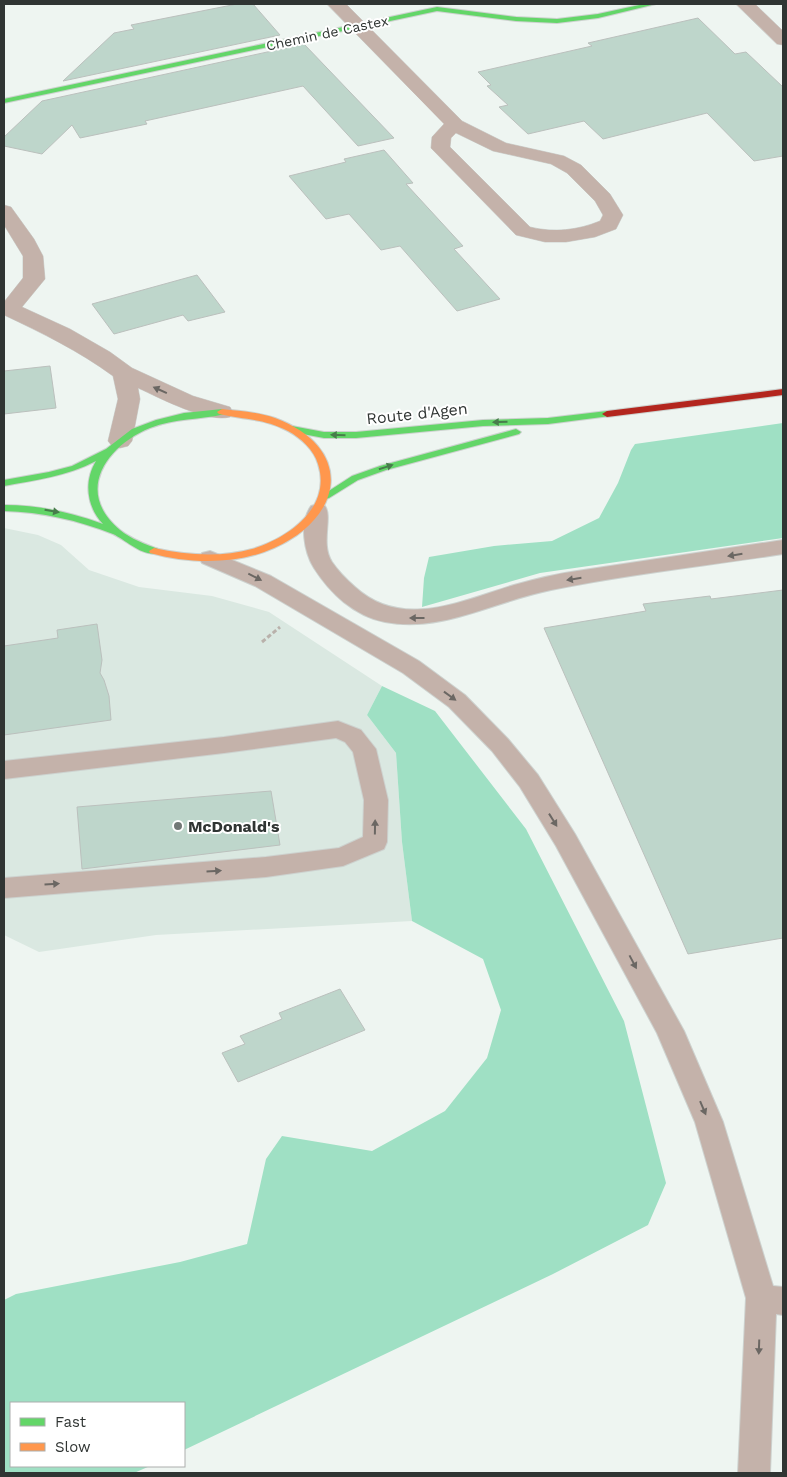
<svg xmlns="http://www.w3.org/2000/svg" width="787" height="1477" font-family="'Work Sans',sans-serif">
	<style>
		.built { fill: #dae8e1 }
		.forest { fill: #9fe0c4 }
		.building { fill: #bed6cb; stroke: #bbc0bd }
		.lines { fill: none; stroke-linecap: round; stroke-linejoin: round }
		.lane-casing { stroke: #cdd2cf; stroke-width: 2 }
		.street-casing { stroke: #cdd2cf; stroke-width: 1 }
		.fast-casing { stroke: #cdd2cf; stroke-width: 2 }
		.slow-casing { stroke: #cdd2cf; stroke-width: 2 }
		.jam-casing { stroke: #cdd2cf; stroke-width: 2 }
		.path { stroke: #b9b1ab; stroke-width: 3; stroke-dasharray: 4.5 2.5; stroke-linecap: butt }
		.lane { fill: #c4b2aa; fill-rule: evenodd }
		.street { fill: #c4b2aa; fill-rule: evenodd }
		.fast { fill: #63d668; fill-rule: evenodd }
		.slow { fill: #ff974d; fill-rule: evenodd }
		.jam { fill: #b3261e; fill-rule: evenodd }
		.oneway { fill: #6b6763 }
		.oneway2 { fill: #477d4b }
		.poi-dot { fill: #727876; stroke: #fff; stroke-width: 2 }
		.labels { text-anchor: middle; stroke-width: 4; stroke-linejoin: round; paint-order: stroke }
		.far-street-label { font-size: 14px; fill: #303533; stroke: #fff }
		.street-label { font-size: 16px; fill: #303533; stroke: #fff }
		.poi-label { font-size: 16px; font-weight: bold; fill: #303533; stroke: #fff; text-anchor: start }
	</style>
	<rect width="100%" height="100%" fill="#eef5f1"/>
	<path class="built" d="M4,528L38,535L61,545L89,570L139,587L212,596L269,612L382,686L367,715L396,753L402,842L412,921L156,935L39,952L4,935Z"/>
	<path class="forest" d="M783,423V538L540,573L422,607L424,578L429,557L494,546L552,541L599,518L618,483L631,450L635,444Z
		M382,686L435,711L526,829L624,1021L666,1183L648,1225L553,1274L184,1450V1403H11V1466H150L134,1473H4V1300L16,1294L180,1262L247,1244L266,1159L282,1136L372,1151L445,1111L487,1058L501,1010L483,959L412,921L402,842L396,753L367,715Z"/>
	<path class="building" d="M237,4H253L280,35L63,81L114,33L134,29L131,25Z
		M698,18L735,54L746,52L783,87V156L754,161L707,113L603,139L584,121L528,134L499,107L508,105L487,86L491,85L478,72L592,46L588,43Z
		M304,44L394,138L358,146L303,86L145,121L147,124L80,138L72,125L42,154L4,146V137L42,101Z
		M384,150L413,183L406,184L463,246L454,249L500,299L457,311L400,246L381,250L349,214L326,219L289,176L346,162L344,159Z
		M197,275L225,312L188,321L183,315L114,334L92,304Z
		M50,366L56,408L4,414V371Z
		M783,590V938L688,954L544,628L646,611L643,604L710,596L711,599Z
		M97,624L102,660L100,673L104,680L109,696L111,720L4,735V646L58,638L57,630Z
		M271,791L280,845L82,869L77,807Z
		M340,989L365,1030L238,1082L222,1053L245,1044L240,1036L282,1019L279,1013Z"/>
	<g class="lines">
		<defs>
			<path id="lane" d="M318,504L325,506C333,518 320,543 332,562C338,571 346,579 355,587C402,630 461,601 514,585C535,579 556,574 577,571L783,540V554C706,566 627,574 551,590C495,601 443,633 385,622C354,616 330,593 314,568C304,552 299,523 311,506Z
				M210,551L271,576L419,661L465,695L508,739L538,775L575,834L684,1031L723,1122L773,1286L783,1287V1315L776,1314L770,1473H738L746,1298L695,1122L657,1033L556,846L520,787L492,751L449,707L403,673L255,586L202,563L199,558L202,553Z
				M338,721L361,730L376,749L388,800L387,842L384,849L343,866L266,877L4,898V878L266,857L339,848L363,837L364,800L353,752L345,742L336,738L224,753L4,779V761L224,737Z"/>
			<path id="street" d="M327,4H346L462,121L506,143L564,156L581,165L610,194L623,215L616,229L595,237L566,242H545L516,235L431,148L432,137L444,124ZM456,133L493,151L551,164L567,173L595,201L603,215L600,221C578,230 554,233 530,227L450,147L451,138Z
				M736,4H755L783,31V45L777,44Z
				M4,205L11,207L34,239L43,256L45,279L22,307L70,329L110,352L132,368L193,396L230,407L233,412L230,417C207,423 160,398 138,388L140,399L132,441L128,446L120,448L112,446L108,441L118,399L113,376C79,351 42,333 4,315V302L23,278V256L4,225Z"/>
			<path id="fast" d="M644,4H656L598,18L557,23L516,21L437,11L4,103V99L437,7L516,17L557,19L598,14Z
				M222,409L227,412L225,414C200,420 175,418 150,428C106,446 74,492 120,530C131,539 145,544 158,549L159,551L158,553C142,557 126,540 113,534C77,520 42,512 4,511V505C38,505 70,512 103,524C86,506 84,481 96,461C67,476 36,480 4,486V480L49,472L72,466L106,449L132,429L156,420L184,413Z
				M607,411L612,414L610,416L548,424L483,426L356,438H324L292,432L287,429L292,426L324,432H356L483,420L548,418Z
				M516,429L521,432L519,434L386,470L358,480L329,498L326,499L321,496L352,476L380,466Z"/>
			<path id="slow" d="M222,409C239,411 258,412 275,418C353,447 346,516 274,548C236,565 190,564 150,553L149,551L154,548C186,555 220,558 252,549C289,538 332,507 318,464C314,450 301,438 288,431C263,418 245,420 219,414L217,412Z"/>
			<path id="jam" d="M783,389V395L607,417L602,414L607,411Z"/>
		</defs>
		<use href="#lane" class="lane-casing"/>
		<use href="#street" class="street-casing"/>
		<use href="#fast" class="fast-casing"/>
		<use href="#slow" class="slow-casing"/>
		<use href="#jam" class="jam-casing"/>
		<path class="path" d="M262,642L280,627"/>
		<use href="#lane" class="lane"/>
		<use href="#street" class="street"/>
		<use href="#fast" class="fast"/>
		<use href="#slow" class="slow"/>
		<use href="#jam" class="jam"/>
	</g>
	<defs><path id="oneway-solid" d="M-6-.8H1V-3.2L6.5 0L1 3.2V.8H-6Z" transform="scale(1.25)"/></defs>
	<g class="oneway">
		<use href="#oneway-solid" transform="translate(160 390) rotate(-156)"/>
		<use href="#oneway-solid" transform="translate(735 555) rotate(171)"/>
		<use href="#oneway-solid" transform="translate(255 577) rotate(27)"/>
		<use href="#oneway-solid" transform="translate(574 579) rotate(171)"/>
		<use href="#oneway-solid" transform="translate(417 618) rotate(180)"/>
		<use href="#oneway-solid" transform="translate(450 696) rotate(36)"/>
		<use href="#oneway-solid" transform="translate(553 820) rotate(58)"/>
		<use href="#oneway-solid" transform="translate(375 827) rotate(-89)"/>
		<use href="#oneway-solid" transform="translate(214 871) rotate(-4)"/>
		<use href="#oneway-solid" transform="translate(52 884) rotate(-4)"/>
		<use href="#oneway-solid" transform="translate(633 962) rotate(62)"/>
		<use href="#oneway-solid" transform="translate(703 1108) rotate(67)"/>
		<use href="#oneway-solid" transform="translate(759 1347) rotate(92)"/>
	</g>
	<g class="oneway2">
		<use href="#oneway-solid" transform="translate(500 422) rotate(178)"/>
		<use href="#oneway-solid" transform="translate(338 435) rotate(-179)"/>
		<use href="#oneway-solid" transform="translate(386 467) rotate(-18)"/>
		<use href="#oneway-solid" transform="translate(52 511) rotate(10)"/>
	</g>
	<circle class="poi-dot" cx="178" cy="826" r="5"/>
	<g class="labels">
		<g class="far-street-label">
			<text transform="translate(327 33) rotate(-12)" y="5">Chemin de Castex</text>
		</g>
		<g class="street-label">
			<text transform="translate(417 413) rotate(-6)" y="6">Route d'Agen</text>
		</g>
		<g class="poi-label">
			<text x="188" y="832">McDonald's</text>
		</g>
	</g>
	<rect width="787" height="1477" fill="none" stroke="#303533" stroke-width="10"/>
	<rect x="10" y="1402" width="175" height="65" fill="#ffffff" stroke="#acaead"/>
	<rect x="20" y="1418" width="25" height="8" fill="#63d668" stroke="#acaead"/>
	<text x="55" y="1427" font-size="15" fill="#303533">Fast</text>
	<rect x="20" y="1443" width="25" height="8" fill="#ff974d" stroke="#acaead"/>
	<text x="55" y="1452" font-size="15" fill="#303533">Slow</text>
</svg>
